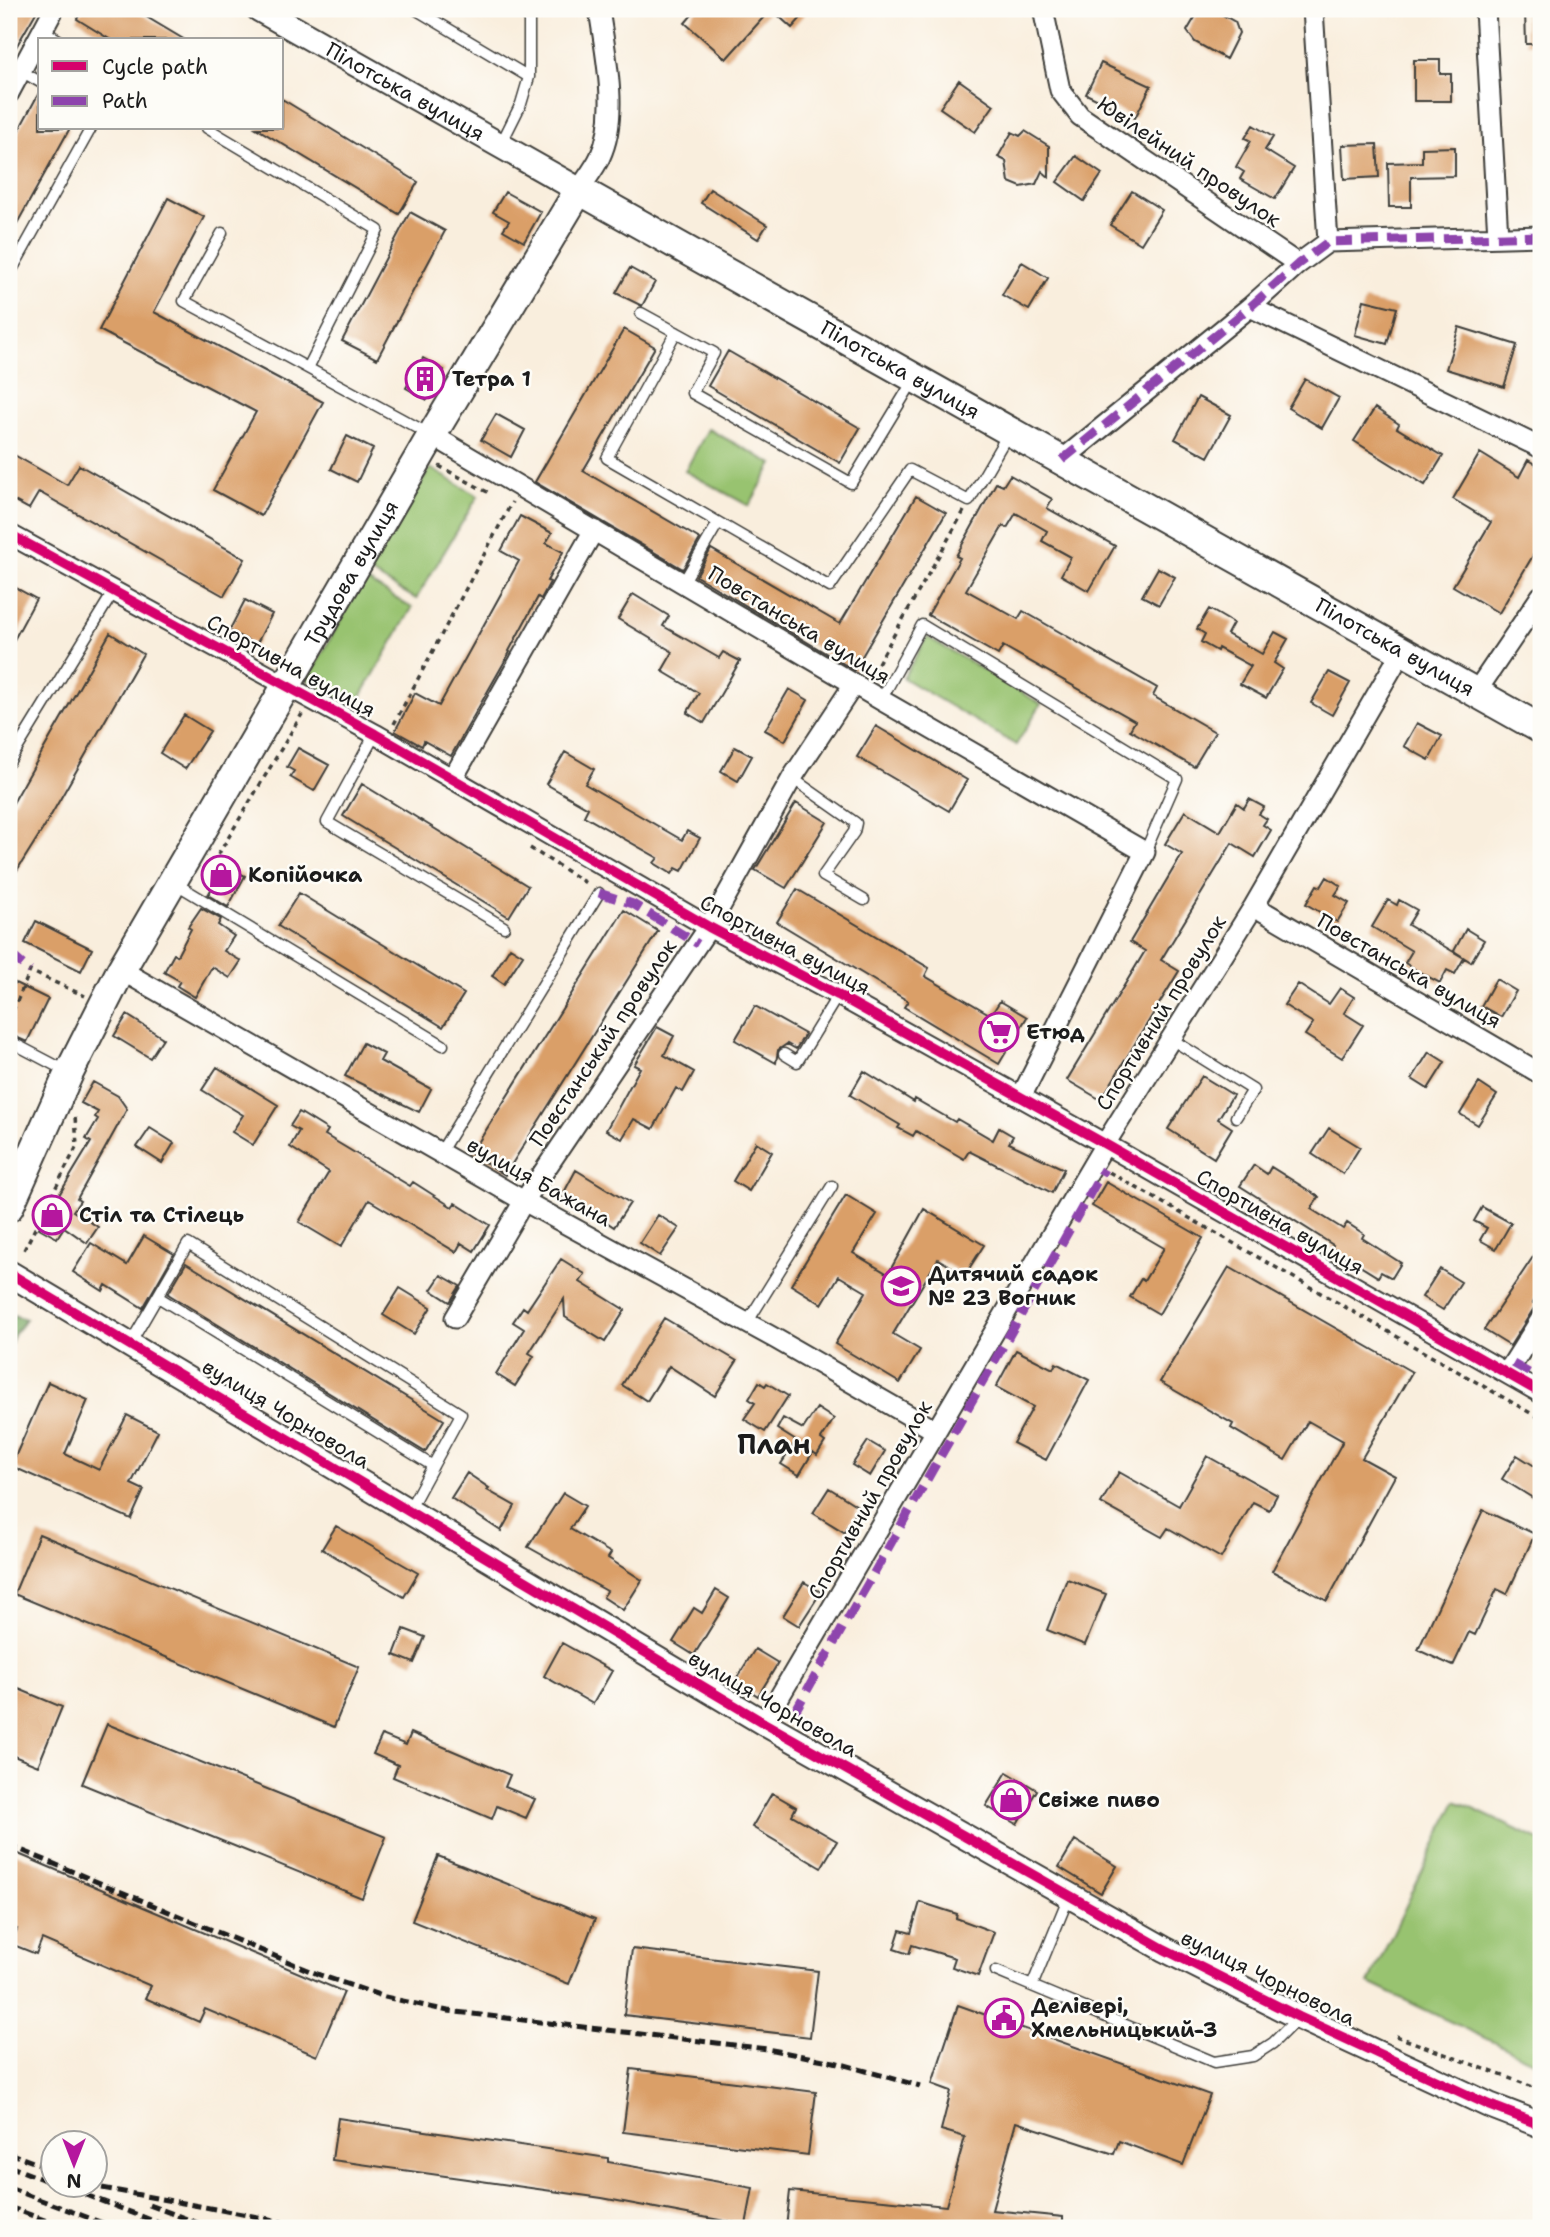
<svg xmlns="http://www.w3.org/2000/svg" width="1550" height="2237" font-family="'Shantell Sans',sans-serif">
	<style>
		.green { fill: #98c370; stroke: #5a7046; stroke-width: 2 }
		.forest { fill: #7aa962; stroke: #4b623f; stroke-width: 2 }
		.building { fill: #da9f67 }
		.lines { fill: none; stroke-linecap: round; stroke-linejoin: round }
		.service-casing { stroke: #3d3c39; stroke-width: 13 }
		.minor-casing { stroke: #3d3c39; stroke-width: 23 }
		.tertiary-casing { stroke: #3d3c39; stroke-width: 28 }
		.secondary-casing { stroke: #3d3c39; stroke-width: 32 }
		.path { stroke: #3d3c39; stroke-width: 3.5; stroke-dasharray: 5 5; stroke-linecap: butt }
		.service { stroke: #fff; stroke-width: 10 }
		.minor { stroke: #fff; stroke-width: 19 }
		.tertiary { stroke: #fff; stroke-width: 24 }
		.secondary { stroke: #fff; stroke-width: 28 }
		.rail { stroke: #1c1c1c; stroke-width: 5; stroke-dasharray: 10 5; stroke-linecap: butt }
		.quiet { stroke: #8e44ad; stroke-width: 9; stroke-dasharray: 18 9; stroke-linecap: butt }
		.cycleway-casing { stroke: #fdfcf7; stroke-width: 15 }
		.cycleway { stroke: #d6006c; stroke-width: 10 }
		.labels { text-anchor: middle; stroke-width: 5; stroke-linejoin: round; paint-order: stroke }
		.street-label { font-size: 21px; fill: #1c1c1c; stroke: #fdfcf7 }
		.poi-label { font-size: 21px; font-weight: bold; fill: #1c1c1c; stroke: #fdfcf7; text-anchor: start }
		.district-label { font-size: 28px; font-weight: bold; fill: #1c1c1c; stroke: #fdfcf7 }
	</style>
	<rect width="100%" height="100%" fill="#fdfcf7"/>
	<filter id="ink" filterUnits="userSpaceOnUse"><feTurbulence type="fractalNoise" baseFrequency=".0143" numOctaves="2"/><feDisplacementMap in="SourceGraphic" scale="14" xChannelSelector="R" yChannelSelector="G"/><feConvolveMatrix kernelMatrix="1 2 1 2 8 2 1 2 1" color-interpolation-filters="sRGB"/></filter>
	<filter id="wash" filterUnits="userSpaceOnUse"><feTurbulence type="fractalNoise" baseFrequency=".00686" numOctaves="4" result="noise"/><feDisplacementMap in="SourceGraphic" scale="28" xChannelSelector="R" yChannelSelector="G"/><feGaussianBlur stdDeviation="1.57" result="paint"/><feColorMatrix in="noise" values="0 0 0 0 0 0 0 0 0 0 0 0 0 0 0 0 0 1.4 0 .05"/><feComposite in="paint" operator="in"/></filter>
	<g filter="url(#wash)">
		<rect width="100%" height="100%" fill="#f9eedd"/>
		<path class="green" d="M708,429L773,464L749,506L685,471Z
			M430,468L478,496L416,599L369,572Z
			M364,579L412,608L355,707L307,680Z
			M927,637L1041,704L1016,745L903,678Z
			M1456,1801L1541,1841V2065L1369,1983Z"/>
		<path class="forest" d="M13,1315L26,1319L15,1333L9,1347V1316Z"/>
		<g id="blocks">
			<path class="building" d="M13,9H38L9,59V15Z
				M83,9H133L185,40H111L77,19Z
				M697,9H809L792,28L771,9L726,59L685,23Z
				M1200,9H1212L1235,22L1239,33L1226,59L1195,42L1187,31Z
				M1525,11H1541V44H1526Z
				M1414,60H1440V74H1451V101H1414Z
				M1101,63L1151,86L1135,118L1086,94Z
				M959,80L994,105L975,132L940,108Z
				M40,91V128H70L9,238V148Z
				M282,99L418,182L399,214L256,128H282Z
				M1253,125L1273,137L1265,150L1294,168L1275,199L1240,179L1244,172L1236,167L1251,141L1245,138Z
				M1025,131L1049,146V177L1042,171L1036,184L1021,187L1009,182L1006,161L998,157L1012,132L1020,136Z
				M1377,144L1379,177L1344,179L1342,145Z
				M1455,147V176L1411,177V207H1389L1388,163L1422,162V148Z
				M1076,156L1102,174L1084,201L1057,182Z
				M710,189L767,225L758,239L701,203Z
				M1132,191L1162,210L1141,244L1110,225Z
				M505,192L541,212L524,242L503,230L509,221L493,212Z
				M168,198L204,217L154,312L323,402L261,516L213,490L256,412L99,330Z
				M410,212L445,231L377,359L342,341Z
				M1022,262L1048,278L1029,310L1002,295Z
				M630,268L655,282L642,306L616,293Z
				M1364,300L1397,308L1387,344L1355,335Z
				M1459,327L1517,345L1504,387L1446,369Z
				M624,329L655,347L583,471L700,539L683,569L535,482Z
				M728,351L860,428L840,463L708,386Z
				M423,358L444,370L427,400L406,388Z
				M1305,379L1339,398L1322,428L1288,408Z
				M1198,397L1231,415L1208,457L1175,439Z
				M1375,408L1399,424L1397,428L1443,456L1425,485L1354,441Z
				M496,414L525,430L511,457L481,440Z
				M347,436L373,449L357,482L331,469Z
				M9,452L67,485L79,465L245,559L224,596L39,492L29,509L9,498Z
				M1480,453L1519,477L1528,460L1541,468V542L1499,613L1453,586L1491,522L1453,499Z
				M1010,475L1052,499L1047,508L1115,546L1089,591L1061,575L1071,557L1042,541L1047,531L1016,513L1007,528L1003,526L966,590L1018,619L1023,611L1157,688L1153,696L1215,732L1194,767L1130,730L1135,721L1003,646L998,655L928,615L960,558L956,556L996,483L1003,486Z
				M916,496L946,513L854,670L696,576L711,549L840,624Z
				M520,516L552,533L546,543L563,552L547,581L550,582L541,599L538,597L509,651L510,652L451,756L424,741L422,746L395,731L415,693L439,706L519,561L501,551Z
				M1158,568L1175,577L1159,605L1142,596Z
				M9,584L36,599L9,649Z
				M633,594L669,616L663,626L719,658L723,652L740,661L704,723L687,713L699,693L662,671L673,652L618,619Z
				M245,600L272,614L256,645L229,631Z
				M1209,609L1233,623L1227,634L1262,654L1275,632L1288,639L1274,663L1283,669L1266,698L1240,684L1251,666L1218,648L1217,651L1201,642L1205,634L1197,629Z
				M110,633L143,654L46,824L9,883V810Z
				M1329,672L1350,683L1332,715L1311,703Z
				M789,689L808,700L785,741L765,730Z
				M184,715L210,731L185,769L160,753Z
				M1417,723L1442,736L1429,760L1404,746Z
				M876,726L967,780L949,811L857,757Z
				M735,747L752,756L738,781L721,771Z
				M298,748L329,765L314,791L290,777L294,771L287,767Z
				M565,752L594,769L585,784L682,840L687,831L700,838L682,871L676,868L672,874L654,863L658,858L584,816L588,808L546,784Z
				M362,784L528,886L509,917L343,816Z
				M1249,799L1264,807L1259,814L1267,819L1263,825L1271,830L1255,857L1232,843L1161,960L1179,971L1101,1100L1067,1080L1145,951L1130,942L1182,854L1165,844L1185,811L1220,832L1237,803L1244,808Z
				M796,803L827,822L786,888L755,870Z
				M225,865L245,876L228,907L208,895Z
				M1327,877L1341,886L1335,895L1349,903L1337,922L1306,904L1317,885L1321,887Z
				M797,889L929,968L925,976L991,1015L1000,1001L1027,1017L999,1064L904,1007L908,1001L777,922Z
				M299,893L464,994L443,1027L278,926Z
				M1388,900L1397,905L1399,900L1417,910L1408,925L1464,958L1455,974L1447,970L1440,983L1419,972L1405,963L1412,951L1372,927Z
				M201,908L221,919L218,925L234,936L224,951L241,961L230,978L212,967L195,997L177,986L180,981L164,972L174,954L177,956L191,929L188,927Z
				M624,910L658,931L505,1175L471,1154Z
				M36,921L92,949L81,971L25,943Z
				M1466,929L1484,940L1471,962L1454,951Z
				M510,947L523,955L504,984L492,976Z
				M1496,979L1516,991L1501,1017L1481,1006Z
				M9,980L48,999L27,1042L9,1034Z
				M1298,984L1329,1004L1340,988L1354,997L1344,1013L1363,1025L1342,1058L1305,1035L1313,1023L1284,1005Z
				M755,1006L805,1034L796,1049L787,1044L778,1050L776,1063L735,1040Z
				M127,1015L163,1038L150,1058L114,1036Z
				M657,1027L674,1036L664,1055L694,1072L683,1092L676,1088L653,1129L634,1119L622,1139L606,1130L640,1068L634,1065Z
				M363,1043L384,1054L380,1061L431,1089L419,1112L345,1076Z
				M1429,1052L1445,1062L1428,1089L1412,1079Z
				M217,1067L278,1105L253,1145L232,1132L243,1115L202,1090Z
				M864,1071L914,1102L915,1099L955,1122L957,1119L993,1140L999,1128L1013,1136L1009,1143L1064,1169L1052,1193L969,1151L964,1159L916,1131L913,1136L898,1128L900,1125L850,1095Z
				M1202,1076L1233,1095L1218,1119L1232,1128L1214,1158L1168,1129Z
				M93,1082L118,1096L127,1109L77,1199L80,1201L73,1211L98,1227L87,1243L64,1227L57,1238L39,1228L91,1142L86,1139L98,1119L95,1117L98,1112L81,1103Z
				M1479,1083L1497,1095L1478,1125L1460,1114Z
				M299,1112L328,1130L325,1135L410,1186L413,1182L452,1207L455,1203L490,1225L474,1251L461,1243L456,1252L369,1200L341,1247L299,1222L329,1172L290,1147L299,1131L290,1126Z
				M150,1128L174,1143L162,1163L137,1147Z
				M1329,1128L1360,1147L1343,1174L1312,1154Z
				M756,1142L772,1152L749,1191L733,1181Z
				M1254,1165L1267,1174L1271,1167L1319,1197L1311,1209L1343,1229L1347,1223L1364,1234L1362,1238L1401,1263L1392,1278L1381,1272L1378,1277L1331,1248L1333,1245L1240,1186Z
				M576,1170L630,1203L614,1227L586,1208L585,1211L561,1198Z
				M1106,1182L1203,1238L1159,1314L1130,1297L1141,1279L1144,1281L1164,1248L1092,1206Z
				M846,1195L877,1214L853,1253L888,1274L924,1209L984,1245L965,1275L938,1259L893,1334L920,1350L900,1383L835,1344L866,1292L839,1276L822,1304L791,1285Z
				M1482,1207L1511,1223L1496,1249L1480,1240L1487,1228L1474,1221Z
				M658,1215L679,1228L660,1256L640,1243Z
				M144,1236L174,1254L143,1308L106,1285L103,1291L73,1272L91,1243L127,1265Z
				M1541,1245V1289L1533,1303L1536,1305L1510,1346L1484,1330Z
				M561,1259L585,1274L580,1282L625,1310L605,1342L565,1317L564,1299L529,1353L534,1356L515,1386L496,1374L524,1329L513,1322L523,1307L527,1310Z
				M186,1263L444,1420L425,1452L168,1294Z
				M1229,1267L1412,1372L1362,1458L1395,1476L1327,1601L1272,1571L1343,1441L1308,1421L1285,1460L1231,1428L1233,1424L1160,1382Z
				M1440,1269L1461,1282L1443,1310L1422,1297Z
				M441,1275L460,1286L450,1302L431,1290Z
				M400,1288L431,1307L414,1334L383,1315Z
				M664,1318L737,1361L715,1396L669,1366L647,1401L622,1385Z
				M1016,1350L1053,1369L1056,1363L1089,1380L1046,1460L1013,1443L1033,1407L996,1387Z
				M48,1382L88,1400L65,1454L99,1470L127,1415L158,1431L131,1484L144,1490L131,1519L11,1466Z
				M759,1382L765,1386L767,1383L788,1396L765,1432L744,1419L755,1403L749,1399Z
				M817,1408L834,1419L821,1439L825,1442L817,1455L813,1452L799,1475L781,1464L796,1441L777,1429L783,1418L803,1429Z
				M868,1441L885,1451L870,1476L852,1465Z
				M1517,1455L1541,1470V1503L1502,1479Z
				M1207,1456L1277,1495L1269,1510L1253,1502L1221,1558L1168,1528L1162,1537L1101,1503L1119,1472L1179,1506Z
				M467,1473L489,1488L487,1490L515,1506L501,1531L451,1498Z
				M829,1488L859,1507L844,1532L813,1513Z
				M563,1493L585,1506L570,1529L611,1553L608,1558L642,1580L623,1610L603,1597L607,1591L528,1547Z
				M1483,1510L1535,1534L1507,1594L1497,1589L1475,1635L1469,1632L1453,1666L1418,1650Z
				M336,1526L418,1573L404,1597L322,1549Z
				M39,1534L359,1667L334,1727L14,1594Z
				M1067,1579L1106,1594L1085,1645L1047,1630Z
				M804,1582L821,1592L799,1626L783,1616Z
				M716,1590L729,1598L694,1655L673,1642L694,1608L702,1613Z
				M404,1629L425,1637L414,1663L394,1655Z
				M562,1643L612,1671L593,1704L544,1676Z
				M755,1649L778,1663L758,1696L735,1681Z
				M9,1685L62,1707L38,1766L9,1754Z
				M107,1724L386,1837L362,1898L82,1784Z
				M411,1733L510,1775L505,1787L535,1799L526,1818L497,1806L492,1819L393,1777L398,1765L373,1754L382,1735L406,1745Z
				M1007,1772L1037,1790L1017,1824L986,1806Z
				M772,1793L796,1807L792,1815L837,1841L821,1868L752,1827Z
				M1075,1840L1117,1866L1101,1893L1059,1867Z
				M9,1850L344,1992L317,2056L205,2009L199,2022L145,1998L151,1986L42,1939L36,1954L11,1944L17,1929L9,1926Z
				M438,1856L595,1919L569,1984L412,1921Z
				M920,1902L957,1914L956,1918L994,1932L978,1976L952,1967L955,1958L912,1945L909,1954L894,1949L900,1930L911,1933Z
				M632,1949L818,1971L810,2037L624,2015Z
				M958,2005L1210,2095L1183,2165L1119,2141L1114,2154L1016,2122L992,2210L1063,2217V2228H786L790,2191L946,2206L965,2137L941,2130L951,2091L932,2084Z
				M631,2069L816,2092L808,2155L623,2132Z
				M338,2118L608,2158V2162L753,2188L746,2225L602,2198L332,2160Z"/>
		</g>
	</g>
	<g filter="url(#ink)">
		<use href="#blocks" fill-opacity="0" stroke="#3d3c39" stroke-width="2"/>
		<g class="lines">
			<defs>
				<path id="service" d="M415,9L529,77L521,104L501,144
					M529,9V77
					M42,30L59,40
					M21,71L40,82
					M207,128L378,230L308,368
					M222,233L184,301L431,435
					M9,275L91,128
					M641,313L714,353L692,393L851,483L913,381
					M676,332L607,458L830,587L910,470L969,501L1008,434
					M683,583L718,523
					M881,700L922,625L1177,779L1145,852
					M375,734L327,822L504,927
					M9,762L114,591
					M792,778L856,823L854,832L823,876L864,900
					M173,882L443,1045
					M1171,1039L1253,1090L1236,1117
					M9,1041L68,1072
					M784,1054L797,1062L838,995
					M440,1153L599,893
					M158,1297L433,1466
					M747,1323L832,1186
					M130,1344L188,1244L461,1414L409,1510
					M996,1971L1214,2062L1253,2056L1273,2043L1299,2017
					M1032,1986L1069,1896"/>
				<path id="minor" d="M1043,9L1060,90L1080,116L1298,264
					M1313,9L1328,242
					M1485,9L1498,237
					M9,93L54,9
					M579,190C586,179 595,168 600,157C620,115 605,53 599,9
					M1250,307L1541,448
					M432,435L881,700L1145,852L1021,1097
					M1062,460L1250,307L1298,264L1328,242L1541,236
					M9,534L375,734L709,927L838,995L1105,1144L1541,1393
					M1476,692L1541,596
					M453,778L594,530
					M1254,906L1541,1074
					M121,970L524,1201L776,1339L936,1431
					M455,1318L524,1201L709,927L792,778L854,684
					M1507,1373L1541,1319
					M764,1723L1105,1144L1254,906L1402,651"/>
				<g id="tertiary">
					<path id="s1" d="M259,9L579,190"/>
					<path d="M9,1273L764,1723L1164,1949L1299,2017L1489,2105L1541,2125"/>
				</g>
				<g id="secondary">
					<path id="s2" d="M9,1207L69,1073L121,970L432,435L579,190L1541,729"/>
				</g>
			</defs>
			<use href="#service" class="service-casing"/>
			<use href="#minor" class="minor-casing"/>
			<use href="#tertiary" class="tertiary-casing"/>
			<use href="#secondary" class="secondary-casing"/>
			<path class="path" d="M439,466L491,494
				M873,672L964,511
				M394,724L512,502
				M530,848L589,885
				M218,855L302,714
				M9,1020L30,971L85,996
				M1109,1172L1541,1419
				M24,1250L77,1146L75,1116
				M1396,2036L1541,2090"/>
			<use href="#service" class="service"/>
			<use href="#minor" class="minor"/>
			<use href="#tertiary" class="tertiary"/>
			<use href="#secondary" class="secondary"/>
			<path class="rail" d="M9,1845L320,1975L385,1997L448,2011L767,2049L834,2062L920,2086
				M9,2153L52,2169
				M9,2166L52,2183
				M57,2184L172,2228
				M9,2188L116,2228
				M102,2188L269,2219L306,2228
				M149,2205L211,2228
				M9,2207L66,2228"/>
			<path class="quiet" d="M1062,460L1250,307L1298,264L1328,242L1541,236
				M599,893L633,904L698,944
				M9,953L30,971
				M1513,1364L1541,1380
				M796,1715L797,1708L1104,1169"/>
			<defs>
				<path id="cycleway" d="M9,534L375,734L709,927L838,995L1105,1144L1541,1393
					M9,1273L764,1723L1164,1949L1299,2017L1489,2105L1541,2125"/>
			</defs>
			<use href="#cycleway" class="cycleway-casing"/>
			<use href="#cycleway" class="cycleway"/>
		</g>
	</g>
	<defs>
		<symbol id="building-ring" viewBox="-11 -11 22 22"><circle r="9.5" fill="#fdfcf7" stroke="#b5179e" stroke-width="1.5"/><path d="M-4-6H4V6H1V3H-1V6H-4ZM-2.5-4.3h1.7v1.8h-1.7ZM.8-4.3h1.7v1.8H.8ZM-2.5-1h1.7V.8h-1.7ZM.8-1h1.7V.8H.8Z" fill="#b5179e"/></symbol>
		<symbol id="shop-ring" viewBox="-11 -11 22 22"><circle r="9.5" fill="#fdfcf7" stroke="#b5179e" stroke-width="1.5"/><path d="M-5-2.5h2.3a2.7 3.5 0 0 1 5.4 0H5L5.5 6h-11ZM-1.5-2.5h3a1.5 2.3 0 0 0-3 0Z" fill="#b5179e"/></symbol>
		<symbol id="supermarket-ring" viewBox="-11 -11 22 22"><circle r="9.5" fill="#fdfcf7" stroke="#b5179e" stroke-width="1.5"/><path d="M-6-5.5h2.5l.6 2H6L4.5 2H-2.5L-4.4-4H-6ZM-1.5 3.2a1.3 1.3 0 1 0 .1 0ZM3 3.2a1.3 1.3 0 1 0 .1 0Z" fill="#b5179e"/></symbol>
		<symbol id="school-ring" viewBox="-11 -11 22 22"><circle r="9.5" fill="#fdfcf7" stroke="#b5179e" stroke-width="1.5"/><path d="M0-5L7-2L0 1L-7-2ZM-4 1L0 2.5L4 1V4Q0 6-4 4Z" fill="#b5179e"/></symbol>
		<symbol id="civic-ring" viewBox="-11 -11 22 22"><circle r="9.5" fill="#fdfcf7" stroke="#b5179e" stroke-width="1.5"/><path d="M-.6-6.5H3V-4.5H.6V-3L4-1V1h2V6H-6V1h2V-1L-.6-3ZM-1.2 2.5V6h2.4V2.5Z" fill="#b5179e"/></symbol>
	</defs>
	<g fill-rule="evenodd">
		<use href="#building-ring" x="403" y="357" width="44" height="44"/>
		<use href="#shop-ring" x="199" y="853" width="44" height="44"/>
		<use href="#supermarket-ring" x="977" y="1010" width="44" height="44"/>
		<use href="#shop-ring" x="30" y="1193" width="44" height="44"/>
		<use href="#school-ring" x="879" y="1264" width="44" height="44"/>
		<use href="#shop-ring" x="989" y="1778" width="44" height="44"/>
		<use href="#civic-ring" x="982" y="1996" width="44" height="44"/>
	</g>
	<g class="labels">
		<g class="street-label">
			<text dy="7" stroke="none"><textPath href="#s1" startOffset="168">Пілотська вулиця</textPath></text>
			<text transform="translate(1189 162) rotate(34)" y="7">Ювілейний провулок</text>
			<text dy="7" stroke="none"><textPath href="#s2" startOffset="1535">Пілотська вулиця</textPath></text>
			<text dy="7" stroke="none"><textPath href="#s2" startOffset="721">Трудова вулиця</textPath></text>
			<text transform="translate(799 625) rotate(31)" y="7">Повстанська вулиця</text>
			<text dy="7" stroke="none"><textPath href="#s2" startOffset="2102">Пілотська вулиця</textPath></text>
			<text transform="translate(291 666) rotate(29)" y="7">Спортивна вулиця</text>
			<text transform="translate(785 945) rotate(28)" y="7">Спортивна вулиця</text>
			<text transform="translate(1409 971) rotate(30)" y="7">Повстанська вулиця</text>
			<text transform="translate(1161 1013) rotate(-58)" y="7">Спортивний провулок</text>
			<text transform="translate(603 1043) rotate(-56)" y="7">Повстанський провулок</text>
			<text transform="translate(539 1182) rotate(29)" y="7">вулиця Бажана</text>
			<text transform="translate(1280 1222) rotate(30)" y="7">Спортивна вулиця</text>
			<text transform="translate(286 1414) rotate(31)" y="7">вулиця Чорновола</text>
			<text transform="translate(870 1500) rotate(-60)" y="7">Спортивний провулок</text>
			<text transform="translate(773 1704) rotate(30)" y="7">вулиця Чорновола</text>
			<text transform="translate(1268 1978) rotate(26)" y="7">вулиця Чорновола</text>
		</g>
		<g class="poi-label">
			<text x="452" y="386">Тетра 1</text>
			<text x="248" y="882">Копійочка</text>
			<text x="1026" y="1039">Етюд</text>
			<text x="79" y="1222">Стіл та Стілець</text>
			<text x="928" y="1281">Дитячий садок<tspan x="928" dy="24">№ 23 Вогник</tspan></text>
			<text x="1038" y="1807">Свіже пиво</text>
			<text x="1031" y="2013">Делівері,<tspan x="1031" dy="24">Хмельницький-3</tspan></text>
		</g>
		<g class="district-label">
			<text x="774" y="1454">План</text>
		</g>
	</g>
	<rect width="1550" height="2237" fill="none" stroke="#fdfcf7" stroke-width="35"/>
	<rect x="38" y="38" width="245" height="91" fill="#fdfcf7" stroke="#a3a29f" stroke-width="2"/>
	<rect x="52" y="61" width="35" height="10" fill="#d6006c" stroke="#a3a29f" stroke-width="2"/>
	<text x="102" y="74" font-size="21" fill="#1c1c1c">Cycle path</text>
	<rect x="52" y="96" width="35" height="10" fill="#8e44ad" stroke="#a3a29f" stroke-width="2"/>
	<text x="102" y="108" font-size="21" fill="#1c1c1c">Path</text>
	<g transform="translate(74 2164) rotate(180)"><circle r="33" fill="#fdfcf7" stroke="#a3a29f" stroke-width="2"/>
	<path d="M0-5L12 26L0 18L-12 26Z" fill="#b5179e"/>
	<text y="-10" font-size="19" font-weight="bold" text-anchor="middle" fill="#1c1c1c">N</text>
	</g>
</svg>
